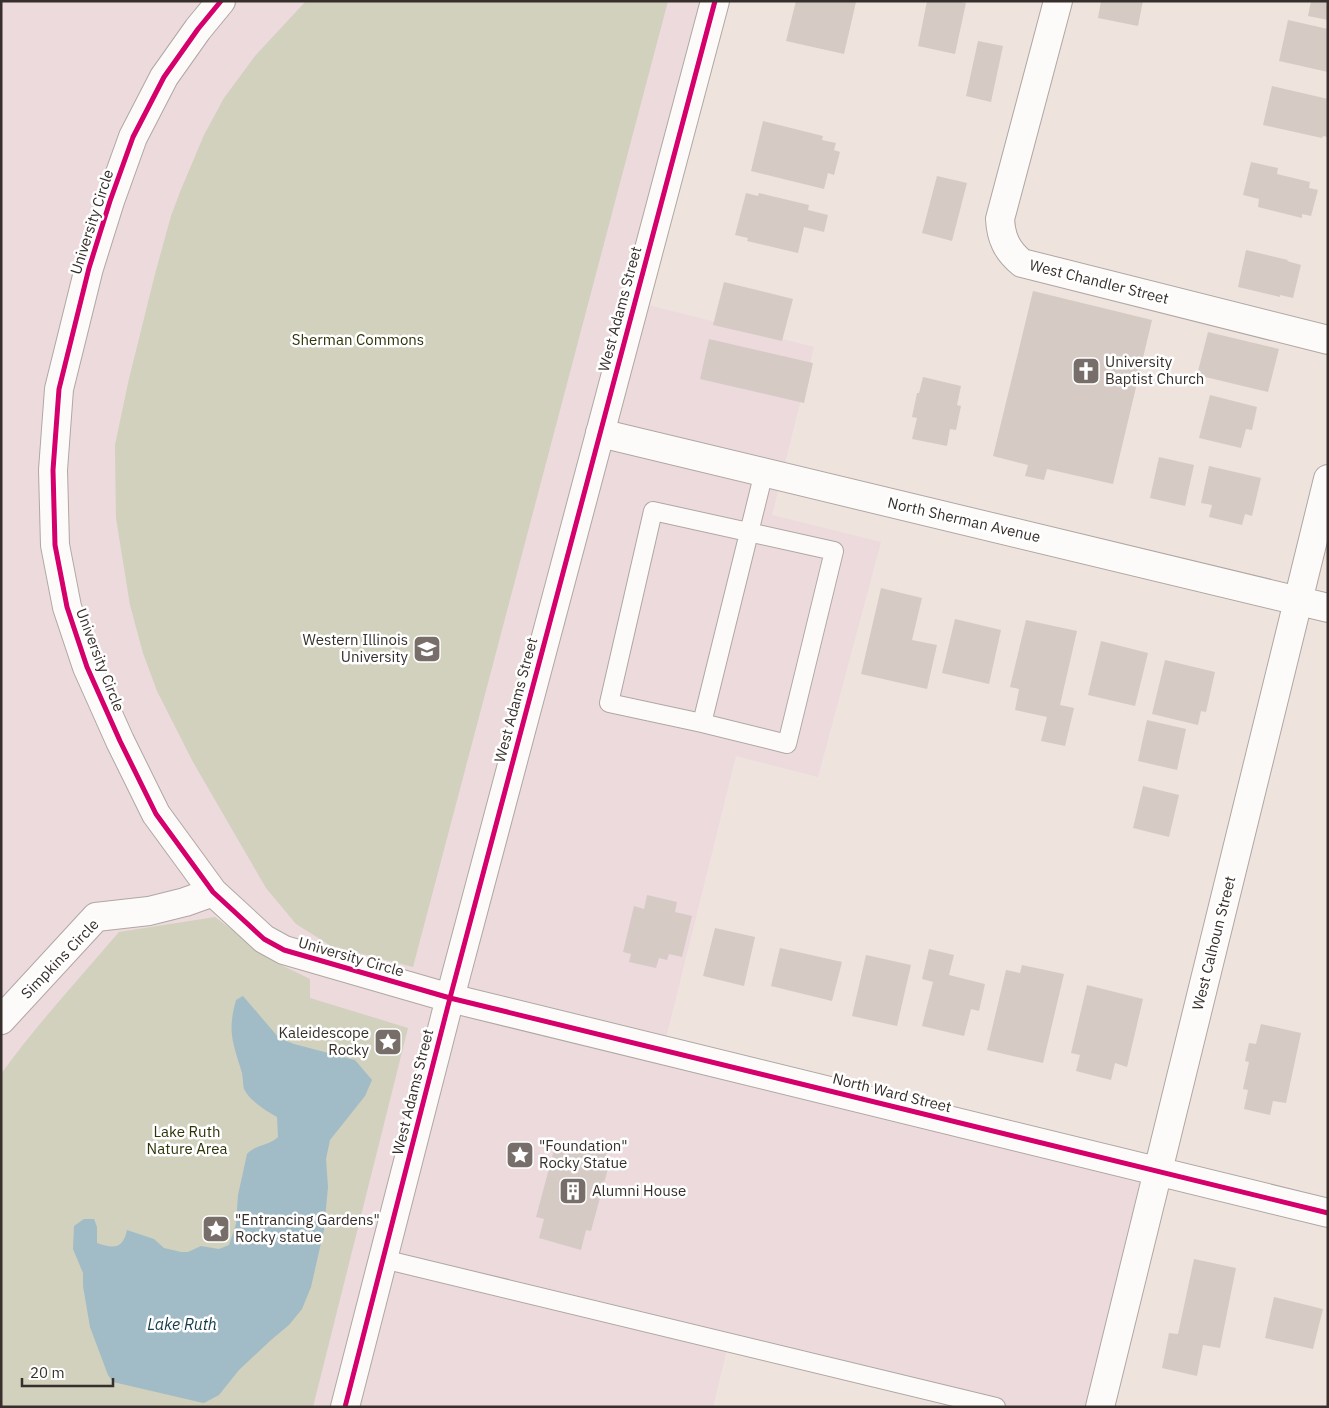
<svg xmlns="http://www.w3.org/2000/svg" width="1329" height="1408" font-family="'IBM Plex Sans',sans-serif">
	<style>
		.education { fill: #ecdadd }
		.green { fill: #d1d1bd }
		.water { fill: #a1bcc6 }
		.building { fill: #d6cac5 }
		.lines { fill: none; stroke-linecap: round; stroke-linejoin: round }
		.lane-casing { stroke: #b0a7a3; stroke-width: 20 }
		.street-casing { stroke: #b0a7a3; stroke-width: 30 }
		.secondary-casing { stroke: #b0a7a3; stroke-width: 30 }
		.lane { stroke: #fcfbfa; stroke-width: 18 }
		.street { stroke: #fcfbfa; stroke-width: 28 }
		.secondary { stroke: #fcfbfa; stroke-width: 28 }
		.cycleway-casing { stroke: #fff; stroke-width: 8 }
		.cycleway { stroke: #d6006c; stroke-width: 5 }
		.labels { text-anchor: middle; stroke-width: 5; stroke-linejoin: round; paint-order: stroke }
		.street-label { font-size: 15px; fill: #372f2b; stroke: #fff }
		.park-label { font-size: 15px; fill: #2e3508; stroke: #fff }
		.poi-label { font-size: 15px; fill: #372f2b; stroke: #fff; text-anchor: start }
		.water-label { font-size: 16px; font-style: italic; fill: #153c4a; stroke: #fff }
	</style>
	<rect width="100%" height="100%" fill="#eee3dd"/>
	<path class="education" d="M1,1H716L636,302L814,347L772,515L881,542L818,777L736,756L663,1050L1159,1172L1100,1407H993L729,1341L713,1407H1Z"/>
	<path class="green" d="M306,1H668L413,967L331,946L296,924L266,888L193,762L157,691L143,653L130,605L116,518L115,445L128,383L155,274L171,216L180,192L204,135L224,98L255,56Z
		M215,917L275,962L310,979V998L408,1028L313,1407H1V1074C37,1024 79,979 119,932Z"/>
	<path class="water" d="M243,996L279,1038L294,1044L355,1060L372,1080L365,1096L330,1140L326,1159L328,1187L324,1230L311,1287L302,1309L289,1325L271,1340L239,1370L219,1395L204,1403L199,1402L113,1382L108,1375L90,1327L83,1286V1273L73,1249L74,1226L84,1219H94L97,1227V1243C114,1249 123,1249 127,1230L154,1239L164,1248L181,1252H188L201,1246L219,1249L229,1245L236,1224L238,1195L247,1154C254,1145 269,1146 278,1137L277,1117C267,1112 249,1100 244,1089C243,1085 243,1078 242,1073C233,1043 227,1032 236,1000Z"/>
	<path class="building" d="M796,1L856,2L844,54L786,41Z
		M927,1H957L966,3L955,54L918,46Z
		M1101,1H1143L1138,26L1098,18Z
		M1311,1H1328V20L1308,16Z
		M1288,20L1328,29V72L1279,61Z
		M978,41L1003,46L991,102L966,96Z
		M1272,86L1328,99V137L1323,136L1322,138L1263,125Z
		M763,121L823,136L822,140L836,143L834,150L840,152L834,175L828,173L824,189L751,171Z
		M1251,162L1278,168L1277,174L1310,182L1309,188L1318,190L1311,216L1302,214V218L1258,207L1259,199L1243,195Z
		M937,176L967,183L952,241L922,233Z
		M746,193L758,196L759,193L809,205L808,210L828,215L824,232L804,227L798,253L747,241L748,238L735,235Z
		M1246,250L1288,260L1287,261L1301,265L1293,298L1280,295V297L1238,287Z
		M724,282L793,299L782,341L713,325Z
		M1033,291L1152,320L1113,484L1047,469L1044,480L1025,476L1028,465L993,456Z
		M1208,332L1279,349L1268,392L1197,375Z
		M709,339L813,363L804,403L700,379Z
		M923,377L961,386L957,405L961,406L956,430L950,429L947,446L912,439L917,418L912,417L917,393H919Z
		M1210,395L1257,407L1252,430L1246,429L1241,448L1199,438Z
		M1159,457L1194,465L1185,506L1150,498Z
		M1209,466L1261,478L1252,516L1245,514L1242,525L1209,517L1212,505L1201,503Z
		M881,588L922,598L912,640L937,645L927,689L861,674Z
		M955,619L1001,630L989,684L942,673Z
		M1026,620L1077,631L1060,705L1074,708L1065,746L1041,741L1047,717L1015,710L1019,689L1010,687Z
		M1101,641L1148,653L1135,706L1088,695Z
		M1165,660L1215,672L1206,712L1201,711L1198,725L1152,714Z
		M1147,720L1186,729L1177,770L1138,761Z
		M1143,786L1179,795L1169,837L1133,828Z
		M647,895L677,902L675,912L692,916L682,957L669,954L667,960L659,958L656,968L629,962L631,954L623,952L634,906L644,909Z
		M715,928L755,937L744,986L703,976Z
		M780,948L842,962L832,1001L771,986Z
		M929,949L954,955L949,975L985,984L979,1011L971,1009L964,1036L922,1026L933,982L922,979Z
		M866,955L911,965L897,1026L852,1016Z
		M1022,965L1064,974L1043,1063L987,1050L1006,970L1020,973Z
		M1087,985L1143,999L1127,1067L1115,1063L1111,1080L1076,1071L1080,1055L1071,1053Z
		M1261,1024L1301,1033L1286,1103L1273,1101L1270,1115L1244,1109L1248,1090L1243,1089L1249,1062L1245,1061L1249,1043L1256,1044Z
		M564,1140L607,1151L604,1163L609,1165L591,1231L586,1230L581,1250L539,1238L544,1219L536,1217L554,1150L561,1152Z
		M1194,1259L1236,1268L1220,1348L1203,1345L1197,1376L1162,1368L1169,1333L1178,1334Z
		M1274,1297L1323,1309L1313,1349L1265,1338Z"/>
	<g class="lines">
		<defs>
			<path id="lane" d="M702,723L787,744L834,551L653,511L609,703L702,723L764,472
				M383,1259L996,1407"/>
			<path id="street" d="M221,1L198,29L164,77L133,137L110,201L89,268L59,389L53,470L55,545L67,607L87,667L120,741L156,814L213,892L264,939L284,950L450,998L1328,1213
				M1058,1L1000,219C1001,238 1007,251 1022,263L1328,340
				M600,433L1328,608
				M1,1020L96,917L149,911L185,902L213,892
				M1100,1407L1328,479"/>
			<path id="secondary" d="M345,1407L450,998L715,1"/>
		</defs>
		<use href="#lane" class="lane-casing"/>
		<use href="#street" class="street-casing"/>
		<use href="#secondary" class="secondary-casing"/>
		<use href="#lane" class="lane"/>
		<use href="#street" class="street"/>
		<use href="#secondary" class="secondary"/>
		<defs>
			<path id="cycleway" d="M221,1L198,29L164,77L133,137L110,201L89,268L59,389L53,470L55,545L67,607L87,667L120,741L156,814L213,892L264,939L284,950L450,998L1328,1213
				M345,1407L450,998L715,1"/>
		</defs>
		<use href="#cycleway" class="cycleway-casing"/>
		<use href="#cycleway" class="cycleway"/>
	</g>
	<defs>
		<symbol id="church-square" viewBox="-11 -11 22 22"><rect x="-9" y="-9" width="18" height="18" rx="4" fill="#776e69" stroke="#fff"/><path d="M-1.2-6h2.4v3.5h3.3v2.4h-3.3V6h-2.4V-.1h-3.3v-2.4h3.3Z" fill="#fff"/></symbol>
		<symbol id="university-square" viewBox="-11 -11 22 22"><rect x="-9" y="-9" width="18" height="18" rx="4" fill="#776e69" stroke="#fff"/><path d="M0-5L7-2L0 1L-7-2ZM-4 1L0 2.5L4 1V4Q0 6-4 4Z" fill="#fff"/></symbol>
		<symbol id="sight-square" viewBox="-11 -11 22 22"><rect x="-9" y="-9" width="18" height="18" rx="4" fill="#776e69" stroke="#fff"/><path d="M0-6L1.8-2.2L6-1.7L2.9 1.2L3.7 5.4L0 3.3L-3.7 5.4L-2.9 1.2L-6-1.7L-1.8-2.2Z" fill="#fff"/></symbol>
		<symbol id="building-square" viewBox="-11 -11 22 22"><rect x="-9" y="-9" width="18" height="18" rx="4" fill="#776e69" stroke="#fff"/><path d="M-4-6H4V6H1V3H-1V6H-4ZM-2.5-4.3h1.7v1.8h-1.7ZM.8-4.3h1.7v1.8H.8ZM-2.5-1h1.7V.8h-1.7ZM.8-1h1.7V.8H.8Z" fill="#fff"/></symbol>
	</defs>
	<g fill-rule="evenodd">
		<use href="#church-square" x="1070" y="355" width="32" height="32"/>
		<use href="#university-square" x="411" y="633" width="32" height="32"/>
		<use href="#sight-square" x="372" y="1026" width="32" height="32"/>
		<use href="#sight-square" x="504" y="1139" width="32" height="32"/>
		<use href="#building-square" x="557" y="1175" width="32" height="32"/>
		<use href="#sight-square" x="200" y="1213" width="32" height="32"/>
	</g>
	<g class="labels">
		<g class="street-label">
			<text transform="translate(92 222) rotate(-72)" y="5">University Circle</text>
			<text transform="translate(1099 282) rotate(14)" y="5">West Chandler Street</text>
			<text transform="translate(620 309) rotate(-75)" y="5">West Adams Street</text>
			<text transform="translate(964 520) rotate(13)" y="5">North Sherman Avenue</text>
			<text transform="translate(100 660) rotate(69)" y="5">University Circle</text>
			<text transform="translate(516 700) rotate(-75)" y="5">West Adams Street</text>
			<text transform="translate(1214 943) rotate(-76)" y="5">West Calhoun Street</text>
			<text transform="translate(351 957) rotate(16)" y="5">University Circle</text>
			<text transform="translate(60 959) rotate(-46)" y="5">Simpkins Circle</text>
			<text transform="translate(413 1092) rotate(-76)" y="5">West Adams Street</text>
			<text transform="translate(892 1093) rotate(14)" y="5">North Ward Street</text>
		</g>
		<g class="park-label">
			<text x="358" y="345">Sherman Commons</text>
			<text x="187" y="1137">Lake Ruth<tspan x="187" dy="17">Nature Area</tspan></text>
		</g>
		<g class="poi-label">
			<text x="1105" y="367">University<tspan x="1105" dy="17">Baptist Church</tspan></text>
			<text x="408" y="645" text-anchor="end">Western Illinois<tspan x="408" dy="17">University</tspan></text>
			<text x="369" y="1038" text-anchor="end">Kaleidescope<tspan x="369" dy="17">Rocky</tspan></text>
			<text x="539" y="1151">"Foundation"<tspan x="539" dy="17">Rocky Statue</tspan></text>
			<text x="592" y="1196">Alumni House</text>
			<text x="235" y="1225">"Entrancing Gardens"<tspan x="235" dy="17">Rocky statue</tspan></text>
		</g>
		<g class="water-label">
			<text x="182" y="1330">Lake Ruth</text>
		</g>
	</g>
	<rect width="1329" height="1408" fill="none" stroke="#372f2b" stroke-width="5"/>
	<path d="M22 1378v8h91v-8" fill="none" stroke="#372f2b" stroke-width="2.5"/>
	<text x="30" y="1378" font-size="15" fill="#372f2b" stroke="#ffffff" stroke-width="4" paint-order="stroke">20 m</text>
</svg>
